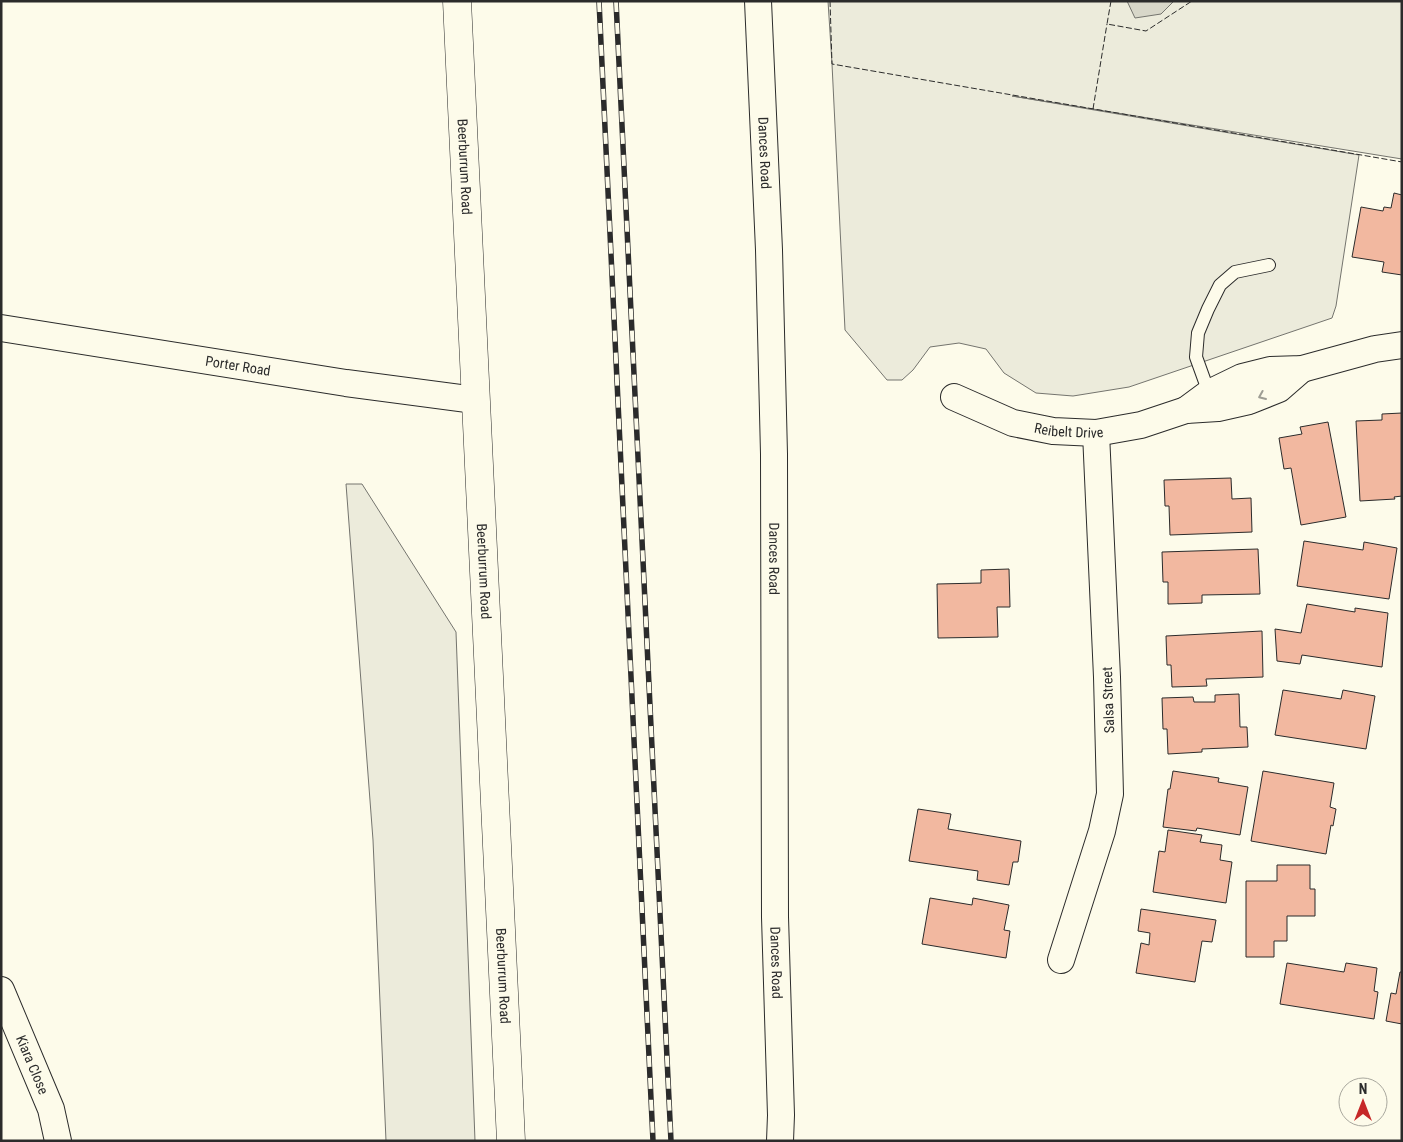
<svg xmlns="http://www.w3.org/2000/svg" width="1403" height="1142" font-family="'Roboto Condensed',sans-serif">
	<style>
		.green { fill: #ecebdb; stroke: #74746e }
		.water { fill: #d8d7c9; stroke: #74746e }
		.building { fill: #f2b8a0; stroke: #2b2b2b }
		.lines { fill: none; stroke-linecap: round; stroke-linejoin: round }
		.service-casing { stroke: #2b2b2b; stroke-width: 14 }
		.minor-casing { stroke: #2b2b2b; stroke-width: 28 }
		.primary-casing { stroke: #2b2b2b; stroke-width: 29 }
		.service { stroke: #fdfbea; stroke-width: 12 }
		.minor { stroke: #fdfbea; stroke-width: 26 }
		.primary { stroke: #fdfbea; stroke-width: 28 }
		.rail-casing { stroke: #2b2b2b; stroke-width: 5.5 }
		.rail { stroke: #fdfbea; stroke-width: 4; stroke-dasharray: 11; stroke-linecap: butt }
		.fence { stroke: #2b2b2b; stroke-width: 1; stroke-dasharray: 6 2.5; stroke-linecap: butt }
		.oneway { stroke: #9e9d94 }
		.labels { text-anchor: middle; stroke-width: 4; stroke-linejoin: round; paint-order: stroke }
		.street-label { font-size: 14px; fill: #2b2b2b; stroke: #fdfbea }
	</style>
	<rect width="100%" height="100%" fill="#fdfbea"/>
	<path class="green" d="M828,1H1402V159L1012,96L1359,155L1336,306L1332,318L1129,387L1073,396L1036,393L1004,373L986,349L959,343L930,347L913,370L902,380H887L845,330L832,64Z
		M346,484H362L456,632L475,1141H386L373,840Z"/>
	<path class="water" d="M1127,1H1174L1161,14L1135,18Z"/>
	<path class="building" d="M1394,193L1402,195V275L1382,272L1384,262L1352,257L1361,207L1383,211L1384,207L1391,208Z
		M1402,413V496L1394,497L1395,499L1360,501L1356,421L1382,420V414Z
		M1328,422L1346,517L1301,525L1291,468L1284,469L1279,438L1302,434L1300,427Z
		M1231,478L1232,499L1251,498L1252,532L1170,535L1169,506H1165L1164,480Z
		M1304,541L1363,550L1364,542L1397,548L1389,599L1297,586Z
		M1258,549L1260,594L1202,595V603L1168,604V582H1163L1162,552Z
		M1009,569L1010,607H997L998,637L938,638L937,584L981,583V570Z
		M1307,604L1355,612V608L1388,613L1382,667L1302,655L1300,664L1277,661L1275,629L1301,633Z
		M1262,631L1263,677L1206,679L1207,686L1172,687L1171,665H1167L1166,636Z
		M1283,690L1341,699L1343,690L1375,696L1366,749L1275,735Z
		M1239,694L1240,727H1247L1248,747L1202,749V752L1168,754L1167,729H1163L1162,698L1193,697L1194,702H1215V695Z
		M1173,771L1219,778L1218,782L1248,787L1240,835L1197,828L1196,831L1163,827L1168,789H1170Z
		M1263,771L1334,783L1330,807L1336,809L1333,826L1331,825L1326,854L1251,841Z
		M918,809L951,814L948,829L1021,841L1018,862H1013L1009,885L977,880L978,871L909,861Z
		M1168,830L1202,835L1200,842L1222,845L1220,860L1232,862L1226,903L1153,892L1159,851L1165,852Z
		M1277,865H1310V889H1315V916H1287V941H1274V957H1246V881H1277Z
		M930,898L972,905L973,898L1009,905L1004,930L1010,931L1006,958L922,944Z
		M1141,909L1216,920L1212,942L1202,941L1195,982L1136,973L1141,943L1149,945L1150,933L1138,931Z
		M1287,963L1344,972L1346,963L1377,968L1374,991L1378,992L1374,1019L1280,1004Z
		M1400,972H1402V1024L1386,1021L1391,993L1396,994Z"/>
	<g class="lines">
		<defs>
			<path id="service" d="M1209,393L1196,357L1198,333L1208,309L1220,285L1235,272L1269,265"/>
			<g id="minor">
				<path id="s1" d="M758,1L769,250L774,454L775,917L781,1115L780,1141"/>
				<path id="s2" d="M1,328L346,383L475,400"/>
				<path id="s3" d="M954,397L1013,423L1053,431L1096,433L1141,425L1186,410L1218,408L1249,401L1279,389L1302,369"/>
				<path d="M1186,410L1209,393L1242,377L1270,370L1302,369L1375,349L1402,345"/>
				<path d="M1061,960L1102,831L1110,794L1107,677L1096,433"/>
				<path id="s4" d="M1,990L51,1109L58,1141"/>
			</g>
			<g id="primary">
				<path id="s5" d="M457,1L511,1141"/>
			</g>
		</defs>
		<use href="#service" class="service-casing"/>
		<use href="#minor" class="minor-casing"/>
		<use href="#primary" class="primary-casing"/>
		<use href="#service" class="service"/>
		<use href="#minor" class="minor"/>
		<use href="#primary" class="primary"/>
		<defs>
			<path id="rail" d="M599,1L653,1141
				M616,1L671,1141"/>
		</defs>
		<use href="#rail" class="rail-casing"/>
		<use href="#rail" class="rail"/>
		<path class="fence" d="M830,1L832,64L1402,162
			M1111,1L1107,24L1146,31L1192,1
			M1093,109L1107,24"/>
	</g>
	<defs><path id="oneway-chevron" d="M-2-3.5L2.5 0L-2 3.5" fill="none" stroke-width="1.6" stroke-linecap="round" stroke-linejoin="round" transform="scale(1.25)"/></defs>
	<use class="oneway" href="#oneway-chevron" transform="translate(1262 396) rotate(157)"/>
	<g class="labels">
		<g class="street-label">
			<text dy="5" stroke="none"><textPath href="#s1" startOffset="152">Dances Road</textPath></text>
			<text dy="5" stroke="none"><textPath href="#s5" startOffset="166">Beerburrum Road</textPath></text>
			<text dy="5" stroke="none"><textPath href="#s2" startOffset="240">Porter Road</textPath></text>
			<text dy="5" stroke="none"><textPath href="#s3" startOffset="121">Reibelt Drive</textPath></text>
			<text dy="5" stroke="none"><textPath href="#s1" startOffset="558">Dances Road</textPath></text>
			<text dy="5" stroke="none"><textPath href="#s5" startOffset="571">Beerburrum Road</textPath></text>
			<text transform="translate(1108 700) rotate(-92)" y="5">Salsa Street</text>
			<text dy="5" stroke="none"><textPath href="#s1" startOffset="962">Dances Road</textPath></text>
			<text dy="5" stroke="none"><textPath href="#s5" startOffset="976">Beerburrum Road</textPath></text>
			<text dy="5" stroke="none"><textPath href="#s4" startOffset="81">Kiara Close</textPath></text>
		</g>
	</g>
	<rect width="1403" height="1142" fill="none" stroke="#2b2b2b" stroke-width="5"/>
	<g transform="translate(1363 1102)"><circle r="24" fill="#fdfbea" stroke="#a9a89e"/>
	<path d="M0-4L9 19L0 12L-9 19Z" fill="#c62828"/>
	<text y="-8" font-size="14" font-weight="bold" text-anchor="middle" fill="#2b2b2b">N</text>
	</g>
</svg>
